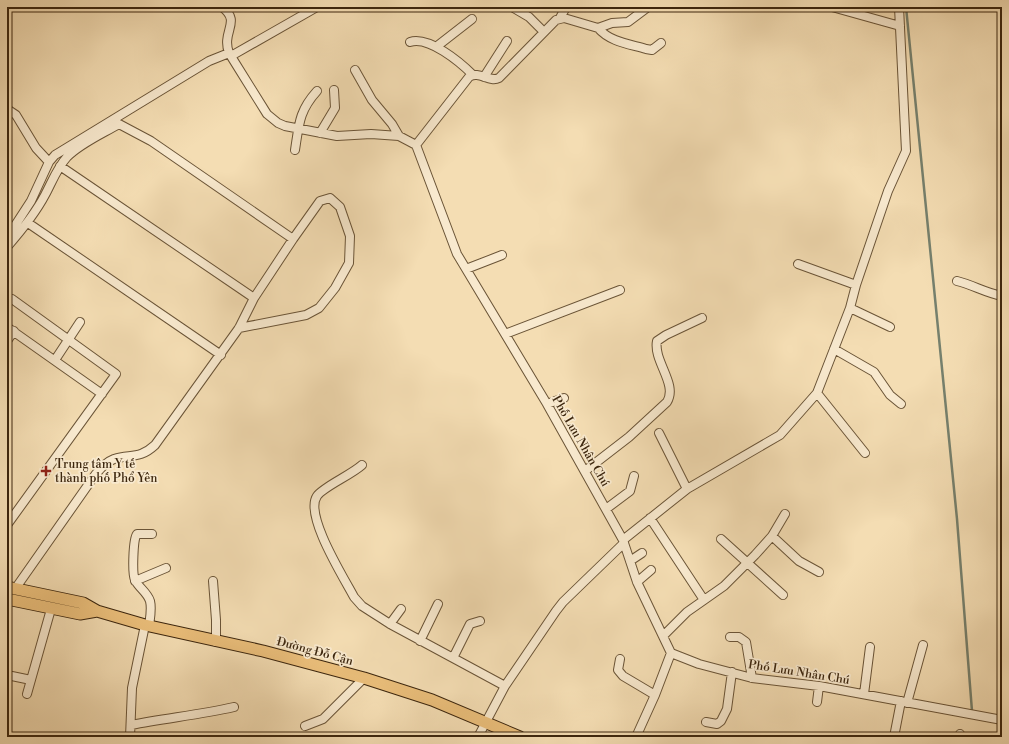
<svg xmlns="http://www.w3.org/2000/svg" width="1009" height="744" font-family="'Libre Bodoni',serif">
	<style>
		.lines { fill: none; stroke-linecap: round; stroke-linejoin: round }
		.stream { stroke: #76806d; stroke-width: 2.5 }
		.minor-casing { stroke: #6a5437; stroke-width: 10 }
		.major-casing { stroke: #3c260e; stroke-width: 13 }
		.minor { stroke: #f8e9ce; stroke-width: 8 }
		.major { stroke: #eabe7a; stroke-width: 11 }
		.poi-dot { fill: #8f2418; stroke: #f8e9ce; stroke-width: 1.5 }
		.labels { text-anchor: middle; stroke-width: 3.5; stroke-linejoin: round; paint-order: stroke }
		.street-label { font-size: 12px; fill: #3c260e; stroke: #f8e9ce }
		.poi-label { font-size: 12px; fill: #3c260e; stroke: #f8e9ce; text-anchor: start }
	</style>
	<rect width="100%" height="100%" fill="#f4ddb3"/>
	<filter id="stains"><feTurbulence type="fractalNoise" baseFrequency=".005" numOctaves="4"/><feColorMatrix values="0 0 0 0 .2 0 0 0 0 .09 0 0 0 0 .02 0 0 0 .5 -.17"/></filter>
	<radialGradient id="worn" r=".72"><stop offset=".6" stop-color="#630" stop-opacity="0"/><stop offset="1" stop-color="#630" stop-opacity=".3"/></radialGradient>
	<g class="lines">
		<path class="stream" d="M906,7L957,519L972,711"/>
		<defs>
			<path id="minor" d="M222,7C242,22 221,31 229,53L267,114L278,123L285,126L337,136L371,134L399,136L416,145L457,254L547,404L623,540L637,582L671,653L699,664L752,678L819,686L1002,720
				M512,7L529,17L543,31
				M832,7L900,26
				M560,18L566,7
				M598,28C610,42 629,44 646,49L652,50L661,43
				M410,42C429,36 460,62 473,75
				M436,47L472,19
				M231,56L317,7
				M355,70L372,100L392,124L399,136
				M484,77L507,41
				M7,109L16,115L36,148L49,162
				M320,133L335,108L334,90
				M416,145L469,77C479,70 489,83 499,78L556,20L564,18L598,28L612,23L628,22L648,7
				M295,150C299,124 299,111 317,91
				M60,166L254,298
				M28,223L221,355
				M7,238L31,201L49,162L55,155L209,61L229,53
				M7,247C21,231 35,214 45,195C52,182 57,168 67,157C81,143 102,134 119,124L151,141L293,239
				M798,264L856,285
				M466,269L502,255
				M957,281C973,285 986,293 1002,296
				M850,308L890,327
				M7,327L102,394
				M505,334L620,290
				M7,341L14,331
				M834,349L874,372L890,395L901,404
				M55,360L80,322
				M817,393L865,453
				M547,404L564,398
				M659,433L687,489
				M362,465C351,475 323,487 317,496C304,515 344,578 354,597L362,606L390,624L505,686
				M585,471L629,437L667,402C678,384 653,361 657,341L666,335L702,318
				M606,509L630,491L634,476
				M650,518L704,600
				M7,525L116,374L12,299
				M772,536L799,561L819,572
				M721,539L783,595
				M623,540L687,489L780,435L817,393L850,308L856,285L888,191L906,151L899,7
				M630,561L642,553
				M135,581L166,568
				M213,581L216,620V642
				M637,582L651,570
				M15,589L95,475C101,468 106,462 114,459C131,454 140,459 155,445L239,328L254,298L293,239L320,201L330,198L340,207L350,236L349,263L335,288L319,308L306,315L239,328
				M390,624L401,609
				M149,626C150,618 152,609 150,601C147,592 139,588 135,580C132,574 133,539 137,534H152
				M663,636L687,612L724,586L755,555L772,536L785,514
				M730,637H739L746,642L752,678
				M420,641L438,604
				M453,658L470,624L480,621
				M620,659L618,670L623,676L655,695
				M7,675L31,680
				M27,694L51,609
				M864,694L870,647
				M817,702L819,686
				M907,703L923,645
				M706,722L717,724L721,721L727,709L732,672
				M131,725C165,718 200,715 234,707
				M305,726L323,719L364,678
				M130,737L132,688L145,625
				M478,737L505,686L556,611L563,602L624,543
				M636,737L655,695L671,653
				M894,737L901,701
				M960,737V734"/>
			<path id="major" d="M7,587L83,603L97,611L145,625L263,651L364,678L432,700L520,737
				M7,599L80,614L97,611"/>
		</defs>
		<use href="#minor" class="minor-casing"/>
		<use href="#major" class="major-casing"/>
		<use href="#minor" class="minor"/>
		<use href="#major" class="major"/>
	</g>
	<path class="poi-dot" d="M44 465h4v4h4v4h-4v4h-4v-4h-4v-4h4z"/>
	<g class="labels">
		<g class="street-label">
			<text transform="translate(581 441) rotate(60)" y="4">Phố Lưu Nhân Chú</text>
			<text transform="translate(315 651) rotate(15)" y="4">Đường Đỗ Cận</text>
			<text transform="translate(799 672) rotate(9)" y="4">Phố Lưu Nhân Chú</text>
		</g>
		<g class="poi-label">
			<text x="55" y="468">Trung tâm Y tế<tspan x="55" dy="14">thành phố Phổ Yên</tspan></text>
		</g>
	</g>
	<rect width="1009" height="744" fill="none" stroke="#f4ddb3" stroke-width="24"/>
	<rect x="8" y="8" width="993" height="728" fill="none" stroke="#3c260e" stroke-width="2"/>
	<rect x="12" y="12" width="985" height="720" fill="none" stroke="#3c260e"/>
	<rect width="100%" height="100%" filter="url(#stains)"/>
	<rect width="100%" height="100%" fill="url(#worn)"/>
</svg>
